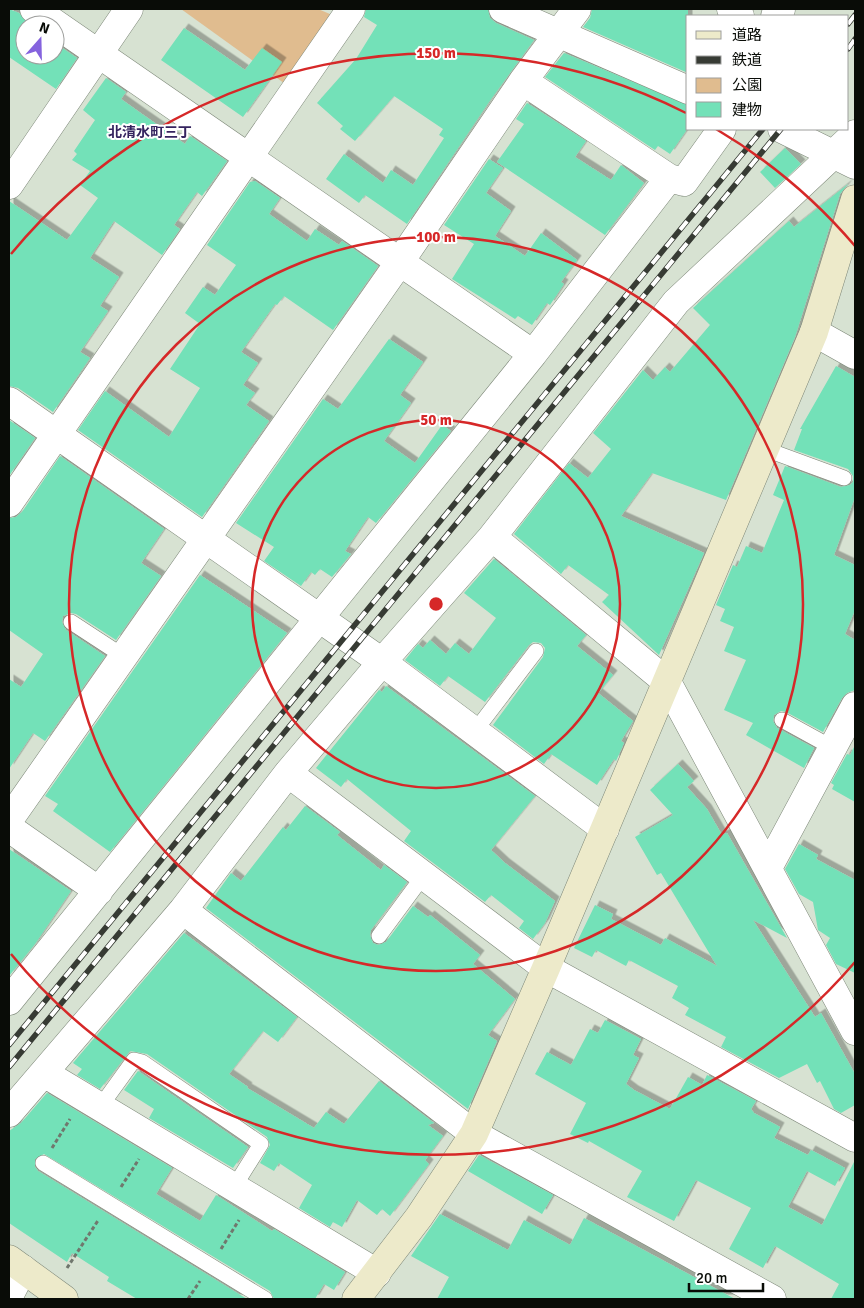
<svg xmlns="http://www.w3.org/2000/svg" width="864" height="1308" font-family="Signika,'Noto Sans JP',sans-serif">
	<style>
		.green { fill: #e0bc8f }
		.building { fill: #73e1b8; filter: url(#shadow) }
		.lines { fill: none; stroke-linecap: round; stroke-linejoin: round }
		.lane-casing { stroke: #7d8778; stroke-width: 16 }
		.street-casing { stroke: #7d8778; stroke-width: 29 }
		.secondary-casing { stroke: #7d8778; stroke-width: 29 }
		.path { stroke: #70776d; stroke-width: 3; stroke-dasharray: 4 2.5; stroke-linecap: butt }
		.lane { stroke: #fff; stroke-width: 15 }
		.street { stroke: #fff; stroke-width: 28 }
		.secondary { stroke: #edeaca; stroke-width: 28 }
		.rail-casing { stroke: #373b34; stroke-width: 5.5 }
		.rail { stroke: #fff; stroke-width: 4; stroke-dasharray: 11; stroke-linecap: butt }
		.ring { fill: none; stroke: #d62828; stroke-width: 2.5 }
		.labels { text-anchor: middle; stroke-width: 4; stroke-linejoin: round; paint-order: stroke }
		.neighbourhood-label { font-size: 14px; font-weight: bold; fill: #35245f; stroke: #fff }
		.centre { fill: #d62828; stroke: #fff; stroke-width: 2.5 }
		.ring-label { font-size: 15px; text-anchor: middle; font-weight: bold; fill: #d62828; stroke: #fff; stroke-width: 4; stroke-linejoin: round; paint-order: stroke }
	</style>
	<defs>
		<filter id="shadow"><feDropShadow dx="4.5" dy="-4.5" stdDeviation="0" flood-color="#0004"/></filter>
	</defs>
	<rect width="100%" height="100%" fill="#d7e2d2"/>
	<path class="green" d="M181,9H318L337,17L288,86Z"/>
	<path class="building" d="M9,9L19,13L30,25H25V55H55V43L77,58L56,89L9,57Z
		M366,9H488L490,18L496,23L534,40L489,102L407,224L365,195L359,203L326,179L344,154L383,183L391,170L413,185L444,138L439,135L443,129L394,96L355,141L340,129L343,126L317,103L356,59L377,25L364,17Z
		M592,9H688V73L583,27L590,18Z
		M184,28L245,70L262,48L282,62L243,117L161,60Z
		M564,53L688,105V128L670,154L658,146L655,150L545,77Z
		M106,78L126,92L121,99L142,114L185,144L190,136L227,161L202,196L197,192L174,225L180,229L162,255L114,221L90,258L119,277L100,306L108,311L80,352L90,358L53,412L18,388L9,386V201L67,240L98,198L80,185L90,171L72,160L77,154L74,151L95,120L83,110Z
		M527,103L586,141L575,157L611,180L621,165L644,183L605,235L497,162L524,124L516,119Z
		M785,148L801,164L775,188L760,172Z
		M489,159L503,168L486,193L511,211L495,236L525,256L541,233L577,260L561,282L564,284L550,305L547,303L532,325L518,316L515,319L452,279L474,244L444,225Z
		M255,181L280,198L269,214L307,241L315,229L339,245L342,241L378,266L333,330L284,296L277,305L275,304L241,352L258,363L243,385L255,393L246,405L269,421L202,517L78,430L105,391L169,437L200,388L170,369L200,324L185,313L203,287L215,295L236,265L207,245L250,182Z
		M848,184L840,194L795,337L726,500L652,473L621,516L704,553L659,655L602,602L609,595L568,565L561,574L514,534L569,463L588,478L611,449L593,433L643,370L653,380L665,367L670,372L710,325L693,308L789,221L794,227Z
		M389,339L423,362L400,395L411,403L384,441L415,463L442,425L451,431L376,523L368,517L345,551L351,554L332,577L320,569L315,575L311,572L301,586L264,561L274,547L236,523L323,399L338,409Z
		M836,366L855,377V497L834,555L855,565V610L845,634L855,640V690L847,693L842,698L823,732L786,712L781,711L774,715L773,721L777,728L814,748L804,768L746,735L753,723L724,710L746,660L724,651L734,627L720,621L725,609L716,605L733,565L737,567L746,546L762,553L784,500L773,495L785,466L841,487L850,485L853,482V476L848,469L794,450L802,429H800Z
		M9,420L35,438L9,476Z
		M60,456L164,529L141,563L161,576L116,640L76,614L71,613L63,616L62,622L66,630L105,656L45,741L33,733L9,769V679L21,687L43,654L9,630V518L16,517L22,512Z
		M494,559L586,635L577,646L613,675L598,693L633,721L621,741L624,743L616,761L614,759L597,785L551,754L544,764L493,725L543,657L545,648L541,643L533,642L529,645L485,702L448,676L440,686L405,660L418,644L423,648L430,640L446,654L455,643L469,654L496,618L464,593Z
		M200,575L287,633L110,852L53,811L58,804L45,796Z
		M386,686L535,796L491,850L505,863L555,901L545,923L533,939L519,928L524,921L491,895L485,902L404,841L411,831L347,779L341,787L316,768L379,690L382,692Z
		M855,745V802L832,789L834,785L831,783L847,754L850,755Z
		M678,764L694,781L687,787L707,809L722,835L727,833L787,938L753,920L815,1017L821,1013L855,1074V1105L841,1113L834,1109L820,1081L817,1083L807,1064L779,1078L721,1047L726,1037L685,1015L689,1008L672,998L678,986L629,960L626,966L596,950L592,957L574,948L595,905L613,914L611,919L661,945L665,938L717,966L661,873L657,875L635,837L673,815L650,790Z
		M305,806L340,832L337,835L381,870L384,865L407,882L371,930L370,935L373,943L378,945L386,942L413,906L428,917L430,915L480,955L473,964L515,999L488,1035L497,1041L468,1109L206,908L231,873L241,881L283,827L286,830Z
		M799,844L818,855L816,859L855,880V973L836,964L826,945L830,938L818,930L813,902L799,894L785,869Z
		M9,849L71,891L35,944L9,976Z
		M184,933L297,1017L278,1042L263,1031L229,1074L248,1087L247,1088L314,1128L326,1112L344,1124L379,1081L434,1123L428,1125L443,1136L425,1160L429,1164L390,1216L382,1209L377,1215L357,1200L342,1227L333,1222L330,1227L299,1208L312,1185L279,1163L274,1171L260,1163L270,1145L267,1137L147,1054L130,1051L100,1089L77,1075L82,1069L73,1063Z
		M605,1020L641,1039L633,1055L639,1058L626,1084L634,1090L670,1109L688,1077L702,1085L707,1075L756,1101L751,1109L754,1113L780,1127L774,1138L808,1155L811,1150L845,1168L835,1186L807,1171L788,1207L822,1225L855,1160V1299H831L839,1284L775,1246L763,1268L729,1249L751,1208L696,1180L674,1221L627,1197L642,1171L589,1141L588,1143L570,1134L586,1103L535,1074L547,1052L571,1065L590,1029L598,1033Z
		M138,1071L248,1147L233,1168L149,1118L154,1109L124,1090Z
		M47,1093L172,1168L156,1194L200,1221L216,1195L272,1231L274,1229L345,1272L334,1290L324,1284L315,1299H274L270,1291L44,1154L35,1159V1167L38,1171L247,1299H137L107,1281L109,1277L72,1253L67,1262L9,1223V1131L21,1123Z
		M479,1155L553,1195L542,1214L468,1171Z
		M440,1214L508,1250L524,1220L570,1245L584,1218L735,1299H437L449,1277L411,1256Z"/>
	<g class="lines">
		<defs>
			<path id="lane" d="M765,449L844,478
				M71,622L123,656
				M782,720L833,748
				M475,731L536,651
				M379,936L424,875
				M100,1107L134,1060L142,1062L261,1144L234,1187
				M43,1163L265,1299"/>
			<path id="street" d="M34,9L533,354
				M503,9L688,90
				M731,9L740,16
				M775,16L781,9
				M523,81L669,178
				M782,129L855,165
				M9,185L129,9
				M814,332L855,355
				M9,401L382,662L605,829
				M9,503L351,9
				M492,537L667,682L855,1031
				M288,773L546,968L855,1138
				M9,820L399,263L523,81L577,9
				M9,828L99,891
				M768,868L855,706
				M183,910L474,1134L772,1299
				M9,1001L533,354L669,178L684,182L722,129
				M44,1073L377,1273
				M9,1113L183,910L288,773L382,662L492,537L676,302L855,134
				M9,1296L23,1269"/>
			<path id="secondary" d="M9,1259L64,1299
				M356,1299L419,1217L474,1134L546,968L814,332L855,199"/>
		</defs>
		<use href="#lane" class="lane-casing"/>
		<use href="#street" class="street-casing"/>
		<use href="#secondary" class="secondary-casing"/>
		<path class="path" d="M52,1148L70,1119
			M121,1187L139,1159
			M221,1249L239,1220
			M67,1268L99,1219
			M188,1299L200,1281"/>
		<use href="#lane" class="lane"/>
		<use href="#street" class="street"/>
		<use href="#secondary" class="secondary"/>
		<defs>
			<path id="rail" d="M848,24L855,15
				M848,49L855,39
				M9,1045L763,129
				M9,1067L781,129"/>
		</defs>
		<use href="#rail" class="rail-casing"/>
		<use href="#rail" class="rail"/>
	</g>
	<g class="ring">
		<circle cx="436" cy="604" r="184"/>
		<circle cx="436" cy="604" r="367"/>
		<path d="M855 962A551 551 0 0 1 11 954M11 254A551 551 0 0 1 686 113M716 129A551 551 0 0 1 855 246"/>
	</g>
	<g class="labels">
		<g class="neighbourhood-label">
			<text x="150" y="137">北清水町三丁</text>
		</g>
	</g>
	<circle cx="436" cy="604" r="8" class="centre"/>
	<g class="ring-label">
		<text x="436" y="58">150 m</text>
		<text x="436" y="242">100 m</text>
		<text x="436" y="425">50 m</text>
	</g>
	<rect width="864" height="1308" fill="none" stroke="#090c07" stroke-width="20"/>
	<rect x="686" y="15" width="162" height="115" fill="#ffffff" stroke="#9d9e9c"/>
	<rect x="696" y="31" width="25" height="8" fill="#edeaca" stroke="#9d9e9c"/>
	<text x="732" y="40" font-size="15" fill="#090c07">道路</text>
	<rect x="696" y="56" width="25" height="8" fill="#373b34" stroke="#9d9e9c"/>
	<text x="732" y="65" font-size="15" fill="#090c07">鉄道</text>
	<rect x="696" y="78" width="25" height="15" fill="#e0bc8f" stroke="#9d9e9c"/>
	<text x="732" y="90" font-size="15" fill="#090c07">公園</text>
	<rect x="696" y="102" width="25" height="15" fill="#73e1b8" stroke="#9d9e9c"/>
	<text x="732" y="115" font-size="15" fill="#090c07">建物</text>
	<g transform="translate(40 40) rotate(20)"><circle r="24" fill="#ffffff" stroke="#9d9e9c"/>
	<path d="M0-4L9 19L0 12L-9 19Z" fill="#8563de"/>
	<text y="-8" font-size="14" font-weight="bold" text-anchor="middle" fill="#090c07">N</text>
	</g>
	<path d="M689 1283v8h74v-8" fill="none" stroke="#090c07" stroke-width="2.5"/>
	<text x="696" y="1283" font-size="15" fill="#090c07" stroke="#ffffff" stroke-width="4" paint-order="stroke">20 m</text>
</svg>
